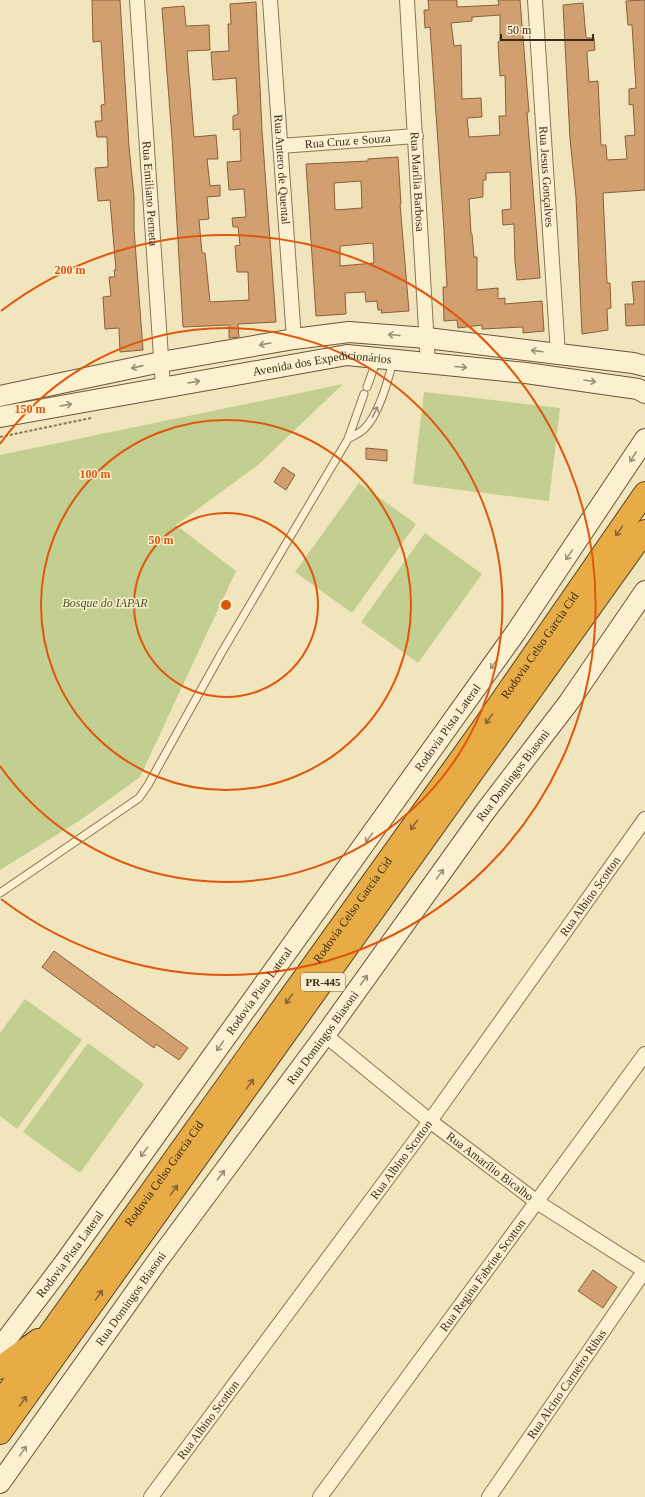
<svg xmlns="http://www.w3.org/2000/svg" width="645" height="1497" font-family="'Times New Roman',serif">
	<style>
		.green { fill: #c3cf90 }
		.building { fill: #d2a070; stroke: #8a5f39; fill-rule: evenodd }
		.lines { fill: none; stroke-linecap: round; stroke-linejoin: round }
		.lane-casing { stroke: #8a7555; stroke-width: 9 }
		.street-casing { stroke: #8a7555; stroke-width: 16 }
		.secondary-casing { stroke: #6b5538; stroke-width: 22 }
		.highway-casing { stroke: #57422a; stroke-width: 24 }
		.path { stroke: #8a7555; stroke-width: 2; stroke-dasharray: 3 2; stroke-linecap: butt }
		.lane { stroke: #fbf1d0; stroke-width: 7 }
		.street { stroke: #fbf1d0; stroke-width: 14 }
		.secondary { stroke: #fbf1d0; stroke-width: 20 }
		.highway { stroke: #e7ac46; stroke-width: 22 }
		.oneway { stroke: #9a8e76 }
		.oneway2 { stroke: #87652e }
		.ring { fill: none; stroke: #df570d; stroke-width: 2 }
		.labels { text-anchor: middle; stroke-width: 3; stroke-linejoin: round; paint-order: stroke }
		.shield { fill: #f8eecd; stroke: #726650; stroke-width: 1 }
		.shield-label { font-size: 11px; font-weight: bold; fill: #382b1b }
		.street-label { font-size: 12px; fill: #382b1b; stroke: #f8eecd }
		.park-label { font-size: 12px; font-style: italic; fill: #445620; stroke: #f8eecd }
		.centre { fill: #df570d; stroke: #f8eecd; stroke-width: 2 }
		.ring-label { font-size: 12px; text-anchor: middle; font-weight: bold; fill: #df570d; stroke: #f8eecd; stroke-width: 3; stroke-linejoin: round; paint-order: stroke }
	</style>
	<rect width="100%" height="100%" fill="#f1e5bd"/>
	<path class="green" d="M343,384L258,465L176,525L236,571L140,777L82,819L0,870V455Z
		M424,392L560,408L549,501L413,484Z
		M359,483L416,524L352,613L295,572Z
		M425,533L482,574L418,663L361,622Z
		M25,999L82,1040L17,1129L0,1116V1033Z
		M88,1043L144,1084L80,1173L23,1132Z"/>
	<path class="building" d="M92,0H120L129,147L134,196V229L143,350L120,352L119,328L105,329L103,297L111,296L109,277H115L114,270H116L110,200L98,201L95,168L108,167L107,137H97L95,121H102L101,105L105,104L101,41L93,42Z
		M428,0H457V7L499,5L498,0H520L529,112H527L540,278L517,280L515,262L514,224L503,225L502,210L511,209L510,172L486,173V180H483V197L469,199L471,234H472L474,257H477V290L498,288V299L505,298V304L542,301L544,331L523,333V327L482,329V325L458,328L457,320L444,321L443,287H447L444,230L430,27L425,28L424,10H429ZM500,15V41L498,42L499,60L500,76L505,75L506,116H499L500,135L469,137L467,118L482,117L481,98L462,99L461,45L454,46L451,23L472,21V17Z
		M645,0V190L603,193L607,283H610L611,308L607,309L608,330L582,334L576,197L570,139L563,5L583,3L586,37L587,38H594L595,50L588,51L587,53L589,82L598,81L601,145H606L607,160L627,159L625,136L635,135L633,104L629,105V89L636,88L632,25H628L626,1Z
		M256,2L262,131L276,322L238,324L239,337L229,338V325L183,327L172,138L162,8L184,6L186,26L209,25L210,50L187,51L194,137L216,135L218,159H207L210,186L220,185V196L207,197L209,219L199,220L202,253H205L210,302L249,300L248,272H237L235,246L240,245L238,227H233L232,218L246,217L244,189L229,190L227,162L241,161L240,129L233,130V116L238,114L236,78L213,80L211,52L229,51L228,24H231L230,4Z
		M398,157L401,204H400L409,311L381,313L382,310H378L377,301L366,302L365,292H364L345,293L346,314L316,316L306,164L368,161V159ZM361,181L362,208L335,210L334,183ZM373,243L374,263L340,266V246Z
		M645,281V325L626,326L625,304H634L632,282Z
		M366,448L387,450V461L366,459Z
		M283,467L295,475L286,490L274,482Z
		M54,951L188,1048L179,1060L156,1044L154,1048L42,967Z
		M593,1270L617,1287L603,1308L578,1291Z"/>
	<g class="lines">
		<defs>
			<path id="lane" d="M367,387L377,359
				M348,439C353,436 360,433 364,429C379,415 388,380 393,361
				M0,893L139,798L148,785L222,652L348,439L364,394"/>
			<g id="street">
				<path id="s1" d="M137,0L163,387"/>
				<path id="s2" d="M270,0L294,339"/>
				<path id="s3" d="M407,0L428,364"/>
				<path id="s4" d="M535,0L558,354"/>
				<path id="s5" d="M280,146L416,136"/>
				<path id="s6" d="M325,1035L430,1121L537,1202L645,1271"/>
				<path id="s7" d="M151,1497L430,1121L645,819"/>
				<path id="s8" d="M320,1497L645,1054"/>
				<path id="s9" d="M489,1497L645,1270"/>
			</g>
			<g id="secondary">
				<path d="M0,396L161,362L294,339L349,332L427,338L633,363L645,366"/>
				<path id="s10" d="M0,417L347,355L526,373L638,389L645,393"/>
				<path id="s11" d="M0,1348L65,1262L516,632L645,439"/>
				<path id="s12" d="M0,1483L156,1263L325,1035L484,813L569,702L645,591"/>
			</g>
			<g id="highway">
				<path d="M0,1368L38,1340"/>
				<path id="s13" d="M0,1403L482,729L645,493"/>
				<path d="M0,1433L645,531"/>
			</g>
		</defs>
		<use href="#lane" class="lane-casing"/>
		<use href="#street" class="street-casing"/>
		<use href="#secondary" class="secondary-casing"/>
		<use href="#highway" class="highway-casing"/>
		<path class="path" d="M0,437L91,418"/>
		<use href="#lane" class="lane"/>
		<use href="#street" class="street"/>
		<use href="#secondary" class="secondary"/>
		<use href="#highway" class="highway"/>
	</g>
	<defs><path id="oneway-shaft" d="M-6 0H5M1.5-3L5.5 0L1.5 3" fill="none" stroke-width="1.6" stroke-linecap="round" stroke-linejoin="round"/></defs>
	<g class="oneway">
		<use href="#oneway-shaft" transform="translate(394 335) rotate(-175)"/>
		<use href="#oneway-shaft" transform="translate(265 344) rotate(170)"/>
		<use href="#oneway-shaft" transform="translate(537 351) rotate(-173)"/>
		<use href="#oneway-shaft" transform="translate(137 367) rotate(167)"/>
		<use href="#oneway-shaft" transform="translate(461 367) rotate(5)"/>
		<use href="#oneway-shaft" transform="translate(590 381) rotate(9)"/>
		<use href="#oneway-shaft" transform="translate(194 382) rotate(-10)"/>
		<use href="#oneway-shaft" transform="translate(66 405) rotate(-10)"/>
		<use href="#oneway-shaft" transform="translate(375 412) rotate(-64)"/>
		<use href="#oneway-shaft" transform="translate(633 457) rotate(122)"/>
		<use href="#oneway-shaft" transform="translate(569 555) rotate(124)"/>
		<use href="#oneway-shaft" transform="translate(494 664) rotate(126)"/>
		<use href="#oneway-shaft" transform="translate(369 838) rotate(126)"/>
		<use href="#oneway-shaft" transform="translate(440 874) rotate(-54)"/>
		<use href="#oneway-shaft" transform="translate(364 980) rotate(-54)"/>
		<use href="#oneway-shaft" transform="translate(220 1046) rotate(126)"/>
		<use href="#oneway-shaft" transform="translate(144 1152) rotate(126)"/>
		<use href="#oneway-shaft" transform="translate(221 1175) rotate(-53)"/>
		<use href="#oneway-shaft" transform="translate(23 1451) rotate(-55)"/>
	</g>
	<g class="oneway2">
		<use href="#oneway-shaft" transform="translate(619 531) rotate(125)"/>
		<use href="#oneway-shaft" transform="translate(489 719) rotate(125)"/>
		<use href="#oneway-shaft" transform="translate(414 825) rotate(126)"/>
		<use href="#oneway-shaft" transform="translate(289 999) rotate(126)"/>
		<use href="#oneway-shaft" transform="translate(250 1084) rotate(-54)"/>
		<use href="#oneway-shaft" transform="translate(174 1190) rotate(-54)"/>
		<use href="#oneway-shaft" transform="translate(99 1295) rotate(-54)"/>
		<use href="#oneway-shaft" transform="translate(23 1401) rotate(-54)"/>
	</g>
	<g class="ring">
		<circle cx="226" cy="605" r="92"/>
		<circle cx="226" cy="605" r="185"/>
		<path d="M0 444A277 277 0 1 1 0 766"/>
		<path d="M1 311A370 370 0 1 1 1 899"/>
	</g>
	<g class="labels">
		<rect class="shield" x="301" y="973" width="44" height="18" rx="3"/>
		<g class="shield-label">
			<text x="323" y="986">PR-445</text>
		</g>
		<g class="street-label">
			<text dy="4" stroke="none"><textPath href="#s5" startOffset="68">Rua Cruz e Souza</textPath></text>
			<text dy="4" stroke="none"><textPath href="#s2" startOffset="170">Rua Antero de Quental</textPath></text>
			<text dy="4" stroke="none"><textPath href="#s4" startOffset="177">Rua Jesus Gonçalves</textPath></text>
			<text dy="4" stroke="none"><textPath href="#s3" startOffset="182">Rua Marília Barbosa</textPath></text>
			<text dy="4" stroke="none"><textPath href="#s1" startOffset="194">Rua Emiliano Perneta</textPath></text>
			<text dy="4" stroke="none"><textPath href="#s10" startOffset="327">Avenida dos Expedicionários</textPath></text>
			<text dy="4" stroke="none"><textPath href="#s13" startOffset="930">Rodovia Celso Garcia Cid</textPath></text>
			<text dy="4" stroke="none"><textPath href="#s11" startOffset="765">Rodovia Pista Lateral</textPath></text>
			<text dy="4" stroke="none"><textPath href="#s12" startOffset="874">Rua Domingos Biasoni</textPath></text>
			<text dy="4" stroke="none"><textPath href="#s7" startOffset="744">Rua Albino Scotton</textPath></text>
			<text dy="4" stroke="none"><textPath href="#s13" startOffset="606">Rodovia Celso Garcia Cid</textPath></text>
			<text dy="4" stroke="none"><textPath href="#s11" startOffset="441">Rodovia Pista Lateral</textPath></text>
			<text dy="4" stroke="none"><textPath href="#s12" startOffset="550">Rua Domingos Biasoni</textPath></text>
			<text dy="4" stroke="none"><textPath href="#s7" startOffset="420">Rua Albino Scotton</textPath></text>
			<text dy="4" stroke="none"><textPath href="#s6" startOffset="211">Rua Amarílio Bicalho</textPath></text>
			<text dy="4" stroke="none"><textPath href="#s13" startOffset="282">Rodovia Celso Garcia Cid</textPath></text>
			<text dy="4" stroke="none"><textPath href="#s11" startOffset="117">Rodovia Pista Lateral</textPath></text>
			<text dy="4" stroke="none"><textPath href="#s8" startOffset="275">Rua Regina Fabrine Scotton</textPath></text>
			<text dy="4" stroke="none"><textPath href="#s12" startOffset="226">Rua Domingos Biasoni</textPath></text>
			<text dy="4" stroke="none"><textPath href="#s9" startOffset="137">Rua Alcino Carneiro Ribas</textPath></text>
			<text dy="4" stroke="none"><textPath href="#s7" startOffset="96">Rua Albino Scotton</textPath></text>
		</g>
		<g class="park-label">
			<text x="105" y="607">Bosque do IAPAR</text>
		</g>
	</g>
	<circle cx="226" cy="605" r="6" class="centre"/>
	<g class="ring-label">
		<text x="70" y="274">200 m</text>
		<text x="30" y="413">150 m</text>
		<text x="95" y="478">100 m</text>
		<text x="161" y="544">50 m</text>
	</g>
	<path d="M501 34v6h92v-6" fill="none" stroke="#382b1b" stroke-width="2"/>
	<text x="507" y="34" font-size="12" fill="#382b1b" stroke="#f8eecd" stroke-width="3" paint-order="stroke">50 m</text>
</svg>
